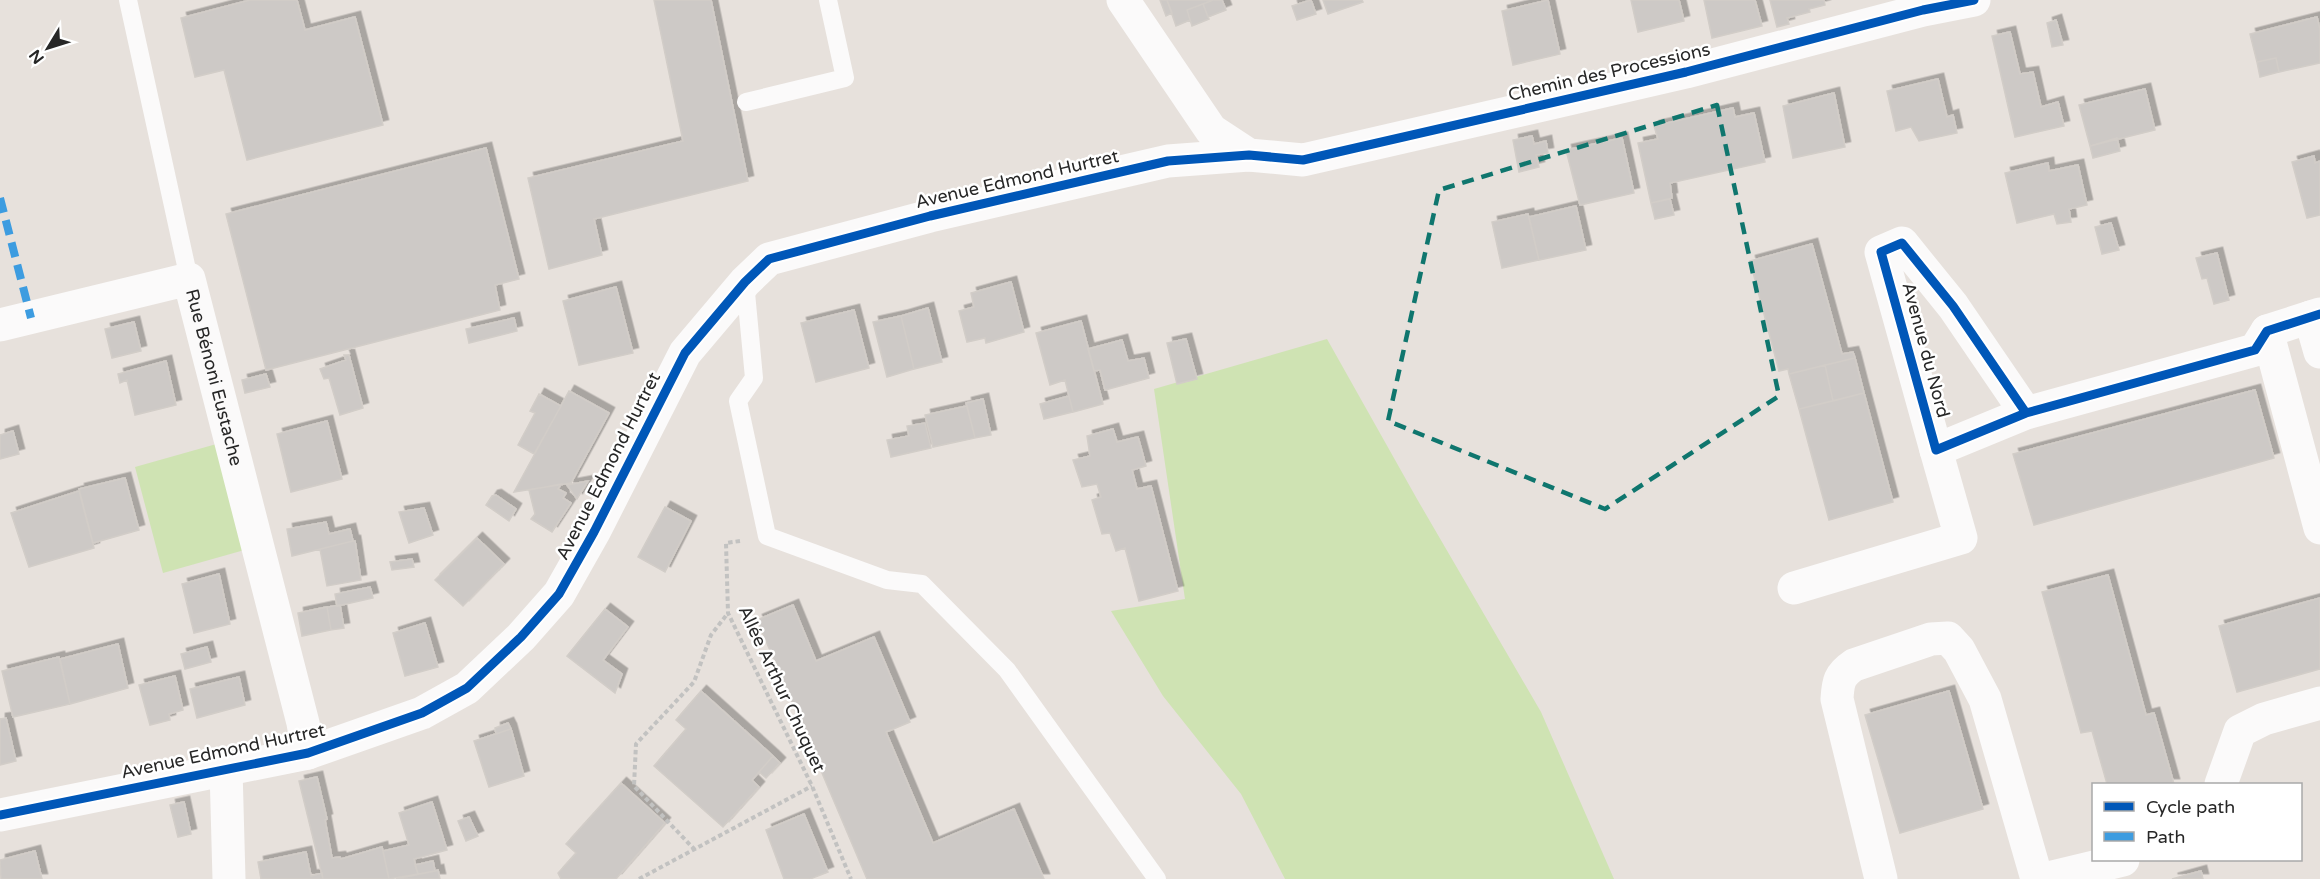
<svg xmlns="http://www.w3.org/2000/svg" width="2320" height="879" font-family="'Varela Round',sans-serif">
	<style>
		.green { fill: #cfe3b3 }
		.building { fill: #cdc9c6; stroke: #d2cdc8; stroke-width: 1.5; filter: url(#shadow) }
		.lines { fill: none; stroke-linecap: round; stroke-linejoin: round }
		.path { stroke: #c2c2c1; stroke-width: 4; stroke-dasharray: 4.5 3; stroke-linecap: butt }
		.service { stroke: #fbfafa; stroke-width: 18 }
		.minor { stroke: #fbfafa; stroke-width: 33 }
		.tertiary { stroke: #fbfafa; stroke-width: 33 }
		.quiet { stroke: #3d9ce0; stroke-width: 8; stroke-dasharray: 15 8; stroke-linecap: butt }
		.cycleway-casing { stroke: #fff; stroke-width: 13 }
		.cycleway { stroke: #0057b8; stroke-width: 9 }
		.marked { fill: none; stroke: #0f766e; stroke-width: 4.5; stroke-dasharray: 12 8; stroke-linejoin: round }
		.labels { text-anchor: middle; stroke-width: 5; stroke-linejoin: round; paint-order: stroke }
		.street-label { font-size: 18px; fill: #272727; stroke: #fff }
	</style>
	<defs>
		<filter id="shadow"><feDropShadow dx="5.5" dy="-5.5" stdDeviation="0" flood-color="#0004"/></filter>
	</defs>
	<rect width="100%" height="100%" fill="#e7e1dc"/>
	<path class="green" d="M1327,339L1417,499L1541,712L1614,879H1285L1241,794L1163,696L1111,611L1185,599L1154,389Z
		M220,443L248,549L163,573L135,467Z"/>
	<path class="building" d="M250,0H297L305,30L355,17L383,125L247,160L224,70L195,77L181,18Z
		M654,0H711L748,181L594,219L602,255L549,269L528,178L683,141Z
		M1160,0H1167L1172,13L1166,16Z
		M1167,0H1213L1187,10L1190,20L1176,26Z
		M1213,0H1222L1226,10L1208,17L1203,4Z
		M1311,0L1316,14L1297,20L1292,6Z
		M1323,0H1362L1363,2L1328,14Z
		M1548,0L1560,54L1513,65L1502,11Z
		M1631,0H1679L1684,21L1638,32Z
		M1704,0H1755L1762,26L1712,38Z
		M1770,0H1824L1825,5L1809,9L1810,12L1787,18L1789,24L1777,27Z
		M1203,4L1209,19L1192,26L1187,10Z
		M2317,17L2320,29V63L2279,72L2276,58L2257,62L2250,34Z
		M2056,20L2063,45L2052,47L2047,23Z
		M2010,32L2020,74L2033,72L2041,107L2058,102L2064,126L2015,137L1992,36Z
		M2276,58L2279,72L2260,77L2257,62Z
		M1938,79L1947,117L1953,115L1957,133L1919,141L1911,127L1896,131L1887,91Z
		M2145,89L2155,130L2090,146L2079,105Z
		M1834,93L1845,147L1793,158L1783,106Z
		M1733,108L1735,117L1754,113L1765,162L1670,183L1672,198L1651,203L1638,143L1658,139L1654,126Z
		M1532,136L1534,144L1546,141L1548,153L1536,155L1539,167L1519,172L1513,140Z
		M1622,138L1634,193L1580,205L1566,150Z
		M2117,138L2120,151L2093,158L2090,146Z
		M486,148L519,279L495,285L500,310L266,370L226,214Z
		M2314,156L2315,163L2320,161V215L2307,218L2292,162Z
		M2048,163L2049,171L2078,165L2087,205L2069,209L2071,222L2057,224L2054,214L2017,223L2005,173Z
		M1670,199L1674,215L1655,219L1651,203Z
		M1576,206L1586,250L1539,260L1529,217Z
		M1528,214L1539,260L1502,268L1492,222Z
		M2111,223L2119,250L2102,254L2095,227Z
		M1812,244L1842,354L1853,352L1855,358L1789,374L1788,369L1779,371L1750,261Z
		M2217,253L2229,300L2214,304L2207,278L2202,279L2196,258Z
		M1011,282L1024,332L986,343L985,338L967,342L959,311L974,307L971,293Z
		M616,287L633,353L579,365L563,301Z
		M928,308L942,362L914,369L901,316Z
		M854,310L869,368L816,382L801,323Z
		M901,316L914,369L887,377L873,322Z
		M514,318L517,331L469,343L466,329Z
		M1081,321L1103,404L1073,412L1065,380L1050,385L1036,333Z
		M134,322L141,351L112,358L105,329Z
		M1186,339L1197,379L1177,384L1167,343Z
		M1122,340L1128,361L1144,358L1149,378L1105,390L1100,370L1094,371L1088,349Z
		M344,355H349L363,408L340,415L329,378L324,379L320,369L346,360Z
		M1855,358L1864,393L1833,401L1825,365Z
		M166,361L176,405L135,415L127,380L120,383L118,374Z
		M1825,365L1833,401L1799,409L1789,374Z
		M266,374L270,387L245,393L242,380Z
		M2255,390L2274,458L2034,525L2013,454Z
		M569,391L609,413L571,483L514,492Z
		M1864,393L1893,502L1829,520L1799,409Z
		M539,394L561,406L534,454L518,445L535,413L530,411Z
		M1069,396L1073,412L1044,419L1040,404Z
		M983,399L991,435L975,438L966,403Z
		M967,406L975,438L933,447L925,415Z
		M327,421L342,479L291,492L277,434Z
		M925,423L931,448L891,457L887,440L909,436L907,426Z
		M1113,429L1117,442L1138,437L1146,466L1132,470L1137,489L1151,486L1178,591L1139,601L1125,548L1116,551L1110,533L1102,534L1092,500L1101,497L1097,484L1082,487L1073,460L1090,456L1087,436Z
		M13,431L19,454L0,459V435Z
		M125,478L139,530L93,543L79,489Z
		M588,481L577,499L567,485Z
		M561,484L558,489L566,493L563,498L571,503L552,532L531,519L535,514L529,490Z
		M79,491L94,548L29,567L11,513Z
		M496,495L516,509L509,521L486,505L492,496Z
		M665,507L691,521L665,572L638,557Z
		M424,508L433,535L409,543L399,512Z
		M326,522L329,534L350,529L353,541L292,556L287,529Z
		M477,538L504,564L463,606L435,580Z
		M353,541H355L361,580L327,586L320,549Z
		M412,559L414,567L392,570L390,562Z
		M219,574L230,624L194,633L182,584Z
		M2108,575L2146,715L2154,713L2174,784H2107L2092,731L2081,733L2042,592Z
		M370,587L373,598L337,606L335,594Z
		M2320,598V669L2237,692L2219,626Z
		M340,605L344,628L331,630L327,607Z
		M793,605L816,661L874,637L910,722L886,732L933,843L1014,809L1044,879H867L757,620Z
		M327,607L331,630L302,636L298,613Z
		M605,609L628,627L603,660L622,674L615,693L567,656Z
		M425,623L438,667L405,676L393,633Z
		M118,644L128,688L70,704L60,659Z
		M207,647L211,662L185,669L181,654Z
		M59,657L70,704L13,717L2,671Z
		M175,676L183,710L169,714L170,720L150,725L139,685Z
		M239,677L245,705L197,718L190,689Z
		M701,691L773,756L752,780L759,787L723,827L654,766L686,729L676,720Z
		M1949,691L1983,809L1900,833L1865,715Z
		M6,718L16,761L0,765V719Z
		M508,723L511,729L496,734L495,728Z
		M511,729L524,776L489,787L474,741Z
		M773,756L780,763L766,778L759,772Z
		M317,777L327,819L325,820L332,858L340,857L341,859L382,847L389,879H323L299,781Z
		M621,783L665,823L616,879H561L558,873L576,853L566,844Z
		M184,802L191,834L178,837L170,805Z
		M432,802L447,850L414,859L418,874L389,879L383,851L409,845L399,813Z
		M804,814L828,872L810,879H784L766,830Z
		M469,817L478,836L466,841L458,821Z
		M35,851L42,879H1L0,860Z
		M306,852L311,876L322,873L323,879H261L258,862Z
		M433,861L435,871L418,874L415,865Z
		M438,870L440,879H396L435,871Z
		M2201,871L2203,879H2172Z"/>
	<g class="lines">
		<path class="path" d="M740,541L726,543L728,613L812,786L851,879
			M695,850L634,786L636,744L694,682L711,635L728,613
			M639,879L812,786"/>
		<path class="service" d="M128,0L189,279
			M746,102L845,78L828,0
			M745,282L754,378L738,401L767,536L887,580L922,584L1007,670L1157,879"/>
		<g class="minor">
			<path d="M2310,317L2320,352"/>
			<path id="s1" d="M0,325L189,279L303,723L308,753"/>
			<path d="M2267,331L2320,528"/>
			<path d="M2026,413L1936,450L1881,252L1902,243L1953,306L2026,413L2255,350L2267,331L2320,314"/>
			<path d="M1794,588L1961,538L1936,450"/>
			<path d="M226,769L229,879"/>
			<path d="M2221,784L2240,731L2264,719L2320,703"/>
			<path d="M0,815L308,753L422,713L467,688L521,637L559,594L594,532L685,353L745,282L769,259L930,216L1168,161L1249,155"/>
			<path d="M1881,879L1837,699C1838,682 1839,675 1854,665L1931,639L1948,638L1959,650L1985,699L2037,879"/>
			<path d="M2044,879L2123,860"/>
		</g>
		<path class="tertiary" d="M1123,0L1211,130L1249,155L1303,160L1686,72L1923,10L1974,0"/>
		<path class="quiet" d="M0,198L31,318"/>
		<defs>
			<path id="cycleway" d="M2026,413L1936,450L1881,252L1902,243L1953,306L2026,413L2255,350L2267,331L2320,314
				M0,815L308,753L422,713L467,688L521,637L559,594L594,532L685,353L745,282L769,259L930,216L1168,161L1249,155L1303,160L1686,72L1923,10L1974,0"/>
		</defs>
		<use href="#cycleway" class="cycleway-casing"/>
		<use href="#cycleway" class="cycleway"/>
	</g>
	<path class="marked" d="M1717,105L1779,396L1605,509L1388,421L1439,190Z"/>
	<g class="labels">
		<g class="street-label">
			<text transform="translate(1609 72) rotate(-13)" y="6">Chemin des Processions</text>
			<text transform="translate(1017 179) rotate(-13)" y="6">Avenue Edmond Hurtret</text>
			<text transform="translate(1926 350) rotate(75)" y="6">Avenue du Nord</text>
			<text dy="6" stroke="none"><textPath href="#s1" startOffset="296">Rue Bénoni Eustache</textPath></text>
			<text transform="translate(608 466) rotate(-63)" y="6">Avenue Edmond Hurtret</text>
			<text transform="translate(782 689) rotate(65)" y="6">Allée Arthur Chuquet</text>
			<text transform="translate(223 751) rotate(-12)" y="6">Avenue Edmond Hurtret</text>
		</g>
	</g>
	<rect x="2092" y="783" width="210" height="78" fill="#ffffff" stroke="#a9a9a9" stroke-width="1.5"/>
	<rect x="2104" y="802" width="30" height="9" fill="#0057b8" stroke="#a9a9a9" stroke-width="1.5"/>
	<text x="2146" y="813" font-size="18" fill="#272727">Cycle path</text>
	<rect x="2104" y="832" width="30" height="9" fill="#3d9ce0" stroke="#a9a9a9" stroke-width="1.5"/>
	<text x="2146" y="843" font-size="18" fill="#272727">Path</text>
	<g transform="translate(48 48) rotate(232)" stroke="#ffffff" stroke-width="4.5" paint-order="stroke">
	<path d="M0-4.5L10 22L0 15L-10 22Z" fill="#272727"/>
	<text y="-9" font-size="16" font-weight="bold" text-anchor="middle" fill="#272727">N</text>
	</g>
</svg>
